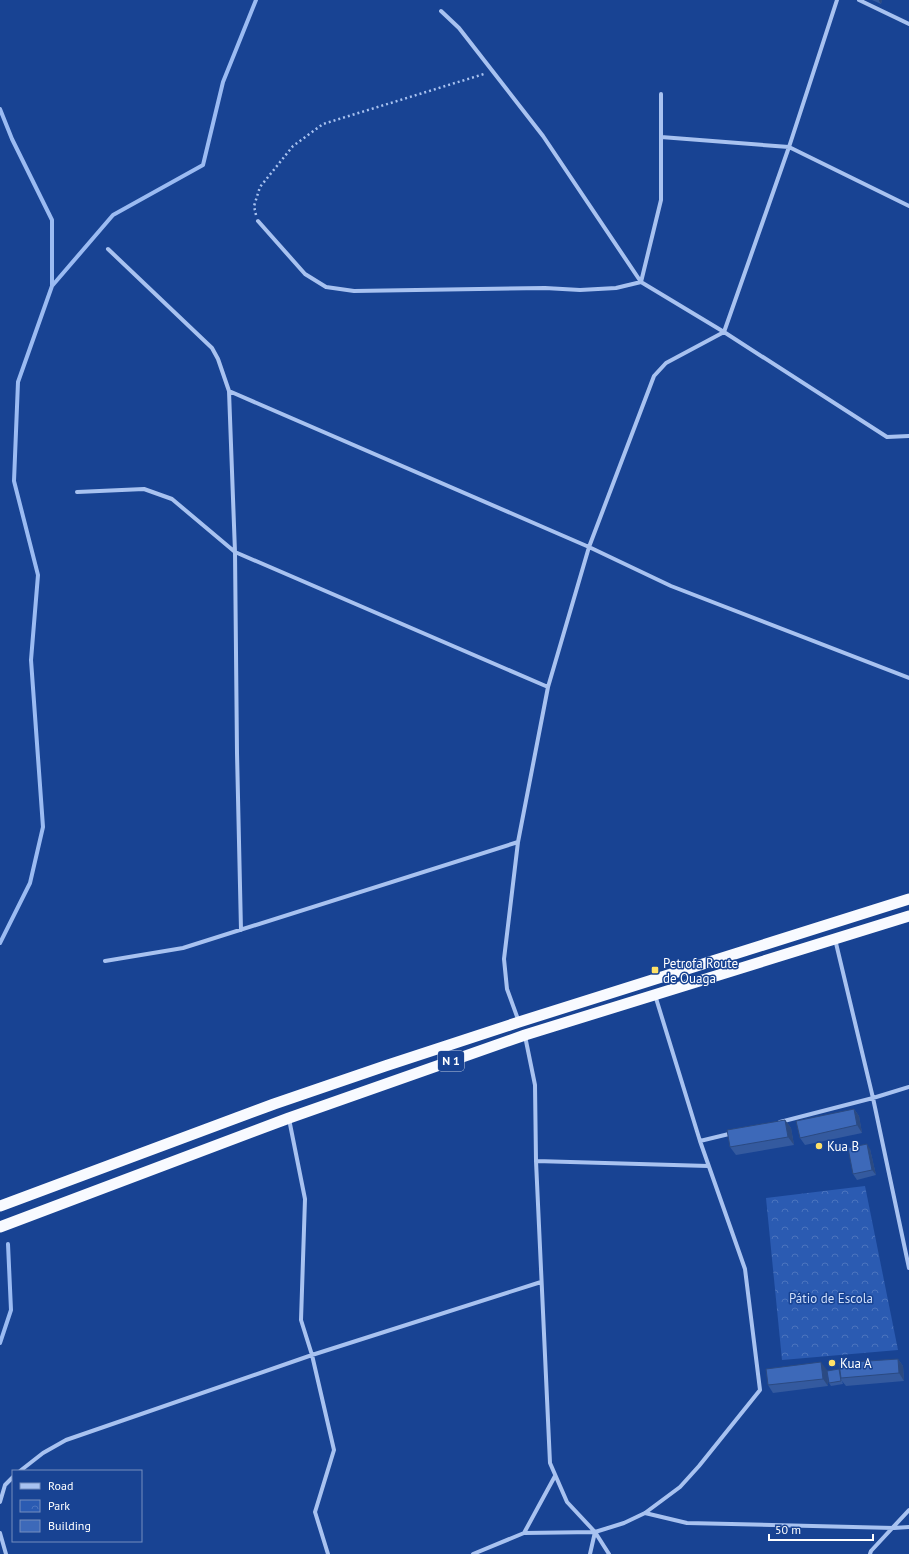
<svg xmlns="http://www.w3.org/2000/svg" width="909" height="1554" font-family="'PT Sans',sans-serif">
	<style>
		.park { fill: url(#park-crowns) }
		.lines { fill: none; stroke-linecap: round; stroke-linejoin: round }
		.stream { stroke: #9bbbf2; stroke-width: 4 }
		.path { stroke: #a8c2f0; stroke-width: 2.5; stroke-dasharray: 2 3; stroke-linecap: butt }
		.minor { stroke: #a8c2f0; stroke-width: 4 }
		.trunk { stroke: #f8faff; stroke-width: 11 }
		.wall { fill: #345a9f }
		.shaded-wall { fill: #2b4a82 }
		.building { fill: #3d69b9; stroke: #2b4a82 }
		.poi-dot { fill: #ffe167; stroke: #184393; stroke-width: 1.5 }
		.labels { text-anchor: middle; stroke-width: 3; stroke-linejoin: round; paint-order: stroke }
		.shield { fill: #184393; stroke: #bac7df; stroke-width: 1 }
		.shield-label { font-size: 12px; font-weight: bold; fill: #fff }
		.poi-label { font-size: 13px; fill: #fff; stroke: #184393; text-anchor: start }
		.park-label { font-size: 13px; fill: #cfdffb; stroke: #184393 }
	</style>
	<defs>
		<pattern id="park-crowns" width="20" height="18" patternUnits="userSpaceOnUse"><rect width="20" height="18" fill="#2b5bb2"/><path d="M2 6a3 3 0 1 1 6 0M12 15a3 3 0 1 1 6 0" fill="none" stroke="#4b74be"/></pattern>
	</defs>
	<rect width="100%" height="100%" fill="#184393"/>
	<path class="park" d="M865,1186L898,1350L782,1360L766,1198Z"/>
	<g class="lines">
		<path class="stream" d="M0,109L12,139L52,220V286L18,382L14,481L38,575L31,660L43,827L30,883L0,943
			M52,286L113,215L203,165L223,82L256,0
			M0,1343L11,1310L8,1244"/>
		<path class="path" d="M256,215L254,206L260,187L293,146L323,124L484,74"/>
		<path class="minor" d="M859,0L909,24
			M441,11L459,28L543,136L641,282L724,332L887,437L909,436
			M661,137L789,147L909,206
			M258,221L305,274L326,287L354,291L545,288L580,290L616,288L641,282L661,200V94
			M108,249L212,348L218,359L229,391L235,552L548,687
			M229,391L589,547L671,586L909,678
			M77,492L144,489L172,499L235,552L237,753L241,930
			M835,939L873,1098L909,1268
			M105,961L183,948L518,842
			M519,1022L507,989L504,959L518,842L548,687L589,547L654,376L666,363L724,332L789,147L837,0
			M525,1036L535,1085L536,1161L550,1463L567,1502L595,1532L609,1554
			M289,1119L305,1199L301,1320L312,1355L334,1450L315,1512L328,1554
			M780,1122L873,1098L909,1087
			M700,1141L733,1133
			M536,1161L708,1166
			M20,1471L43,1453L66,1440L312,1355L541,1282
			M0,1502L5,1485L13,1477
			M645,1513L687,1523L894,1528L909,1527
			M0,1533L6,1554
			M524,1533L555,1476
			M473,1554L524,1533L595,1532L624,1523L645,1513L680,1487L699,1466L760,1390L745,1269L700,1141L655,995
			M590,1554L595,1532
			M870,1554L871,1551L909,1510"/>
		<path class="trunk" d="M0,1206L274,1104L385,1066L519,1022L909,899
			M0,1227L289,1118L525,1035L909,916"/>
	</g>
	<path class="wall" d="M872,0H882L881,4Z
		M854,1109L859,1116L862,1133L805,1145L800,1138Z
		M785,1120L791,1128L794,1145L736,1155L730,1147Z
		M870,1149L876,1175L857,1180L853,1174Z
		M898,1359L903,1366L904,1381L846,1386L842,1381L843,1384L831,1386L829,1383L840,1370Z
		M827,1370L828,1386L773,1393L768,1385Z"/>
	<path class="shaded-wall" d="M879,0H882L881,4L879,1Z
		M854,1109L859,1116L862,1133L857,1125Z
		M785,1120L791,1128L794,1145L788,1137Z
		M867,1144L870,1149L876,1175L872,1170Z
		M898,1359L903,1366L904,1381L899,1373Z
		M821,1362L827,1370L828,1386L823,1379Z"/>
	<path class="building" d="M854,1109L857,1125L800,1138L796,1121Z
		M785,1120L788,1137L730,1147L727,1130Z
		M867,1144L872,1170L853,1174L848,1148Z
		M898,1359L899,1373L841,1378L839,1363Z
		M821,1362L823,1379L768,1385L766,1369Z
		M839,1369L841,1381L829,1383L827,1371Z"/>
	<g class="poi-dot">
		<rect x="651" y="966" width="8" height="8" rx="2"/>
		<circle cx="819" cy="1146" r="4"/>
		<circle cx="832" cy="1363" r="4"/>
	</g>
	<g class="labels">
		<rect class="shield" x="438" y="1051" width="26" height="20" rx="3"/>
		<g class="shield-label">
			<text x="451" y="1065">N 1</text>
		</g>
		<g class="poi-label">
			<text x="663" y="968">Petrofa Route<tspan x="663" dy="15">de Ouaga</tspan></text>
			<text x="827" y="1151">Kua B</text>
			<text x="840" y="1368">Kua A</text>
		</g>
		<g class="park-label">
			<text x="831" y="1303">Pátio de Escola</text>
		</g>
	</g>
	<rect x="12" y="1470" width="130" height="72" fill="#184393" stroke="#748ebe"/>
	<rect x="20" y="1483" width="20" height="6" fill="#a8c2f0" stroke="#748ebe"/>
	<text x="48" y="1490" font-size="12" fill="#ffffff">Road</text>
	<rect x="20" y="1500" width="20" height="12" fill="url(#park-crowns)" stroke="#748ebe"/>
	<text x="48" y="1510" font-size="12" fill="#ffffff">Park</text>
	<rect x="20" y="1520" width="20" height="12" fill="#3d69b9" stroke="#748ebe"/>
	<text x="48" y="1530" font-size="12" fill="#ffffff">Building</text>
	<path d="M769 1534v6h104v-6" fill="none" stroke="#ffffff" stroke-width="2"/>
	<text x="775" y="1534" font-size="12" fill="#ffffff" stroke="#184393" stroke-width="3" paint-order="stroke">50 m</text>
</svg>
